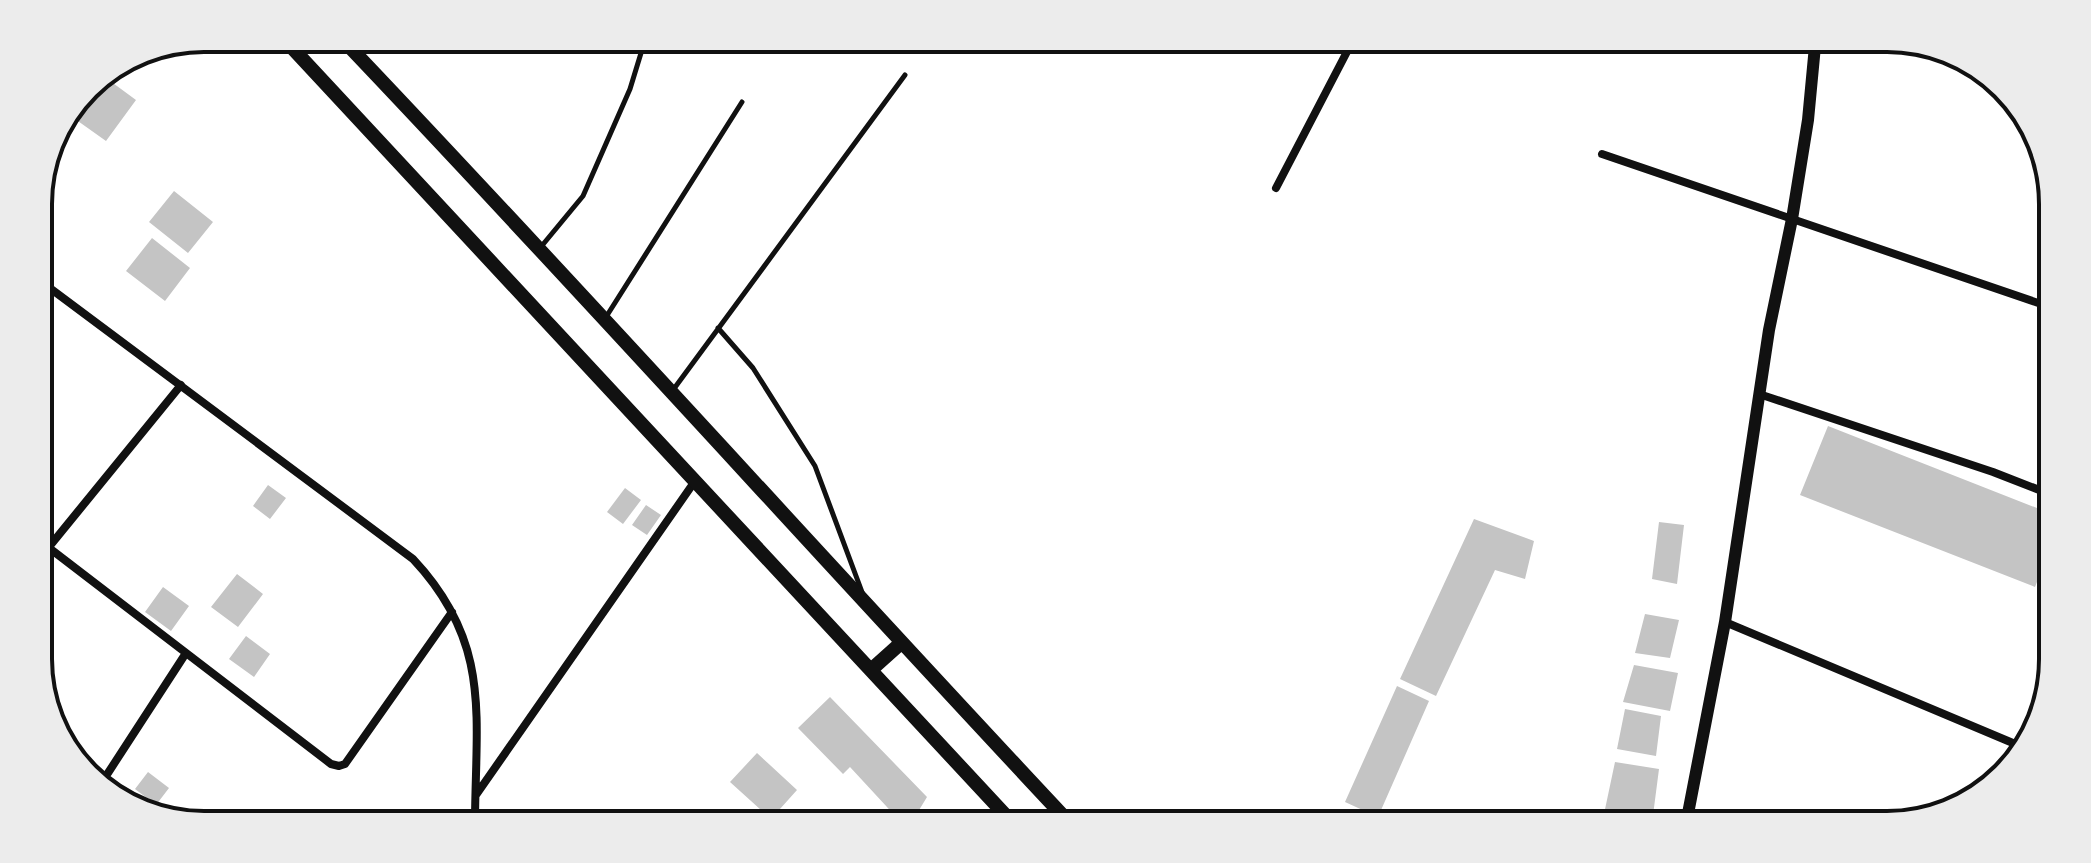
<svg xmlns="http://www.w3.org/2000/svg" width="2091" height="863" font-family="Karla,sans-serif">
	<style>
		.building { fill: #c4c4c4 }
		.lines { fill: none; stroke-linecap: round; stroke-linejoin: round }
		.service { stroke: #111; stroke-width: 5 }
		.minor { stroke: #111; stroke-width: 8 }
		.tertiary { stroke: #111; stroke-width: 12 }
		.secondary { stroke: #111; stroke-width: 14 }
		.rim { fill: none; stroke: #111; stroke-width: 4 }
	</style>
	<rect width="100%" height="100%" fill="#fff"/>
	<path class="building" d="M102,75L136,100L106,141L68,114L94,79Z
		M174,191L213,222L188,253L149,222Z
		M152,238L190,268L165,301L126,271Z
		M1828,426L2047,512L2046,559L2035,587L1800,495Z
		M268,485L286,498L270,519L253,506Z
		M625,488L641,500L623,524L607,512Z
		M646,505L661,515L647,535L632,525Z
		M1474,519L1534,541L1525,579L1495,570L1436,696L1400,679Z
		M1659,522L1684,525L1677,584L1652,579Z
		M237,574L263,594L238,627L211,607Z
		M163,587L189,606L171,631L145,612Z
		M1645,614L1679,620L1670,658L1635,653Z
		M246,636L270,654L254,677L229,659Z
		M1634,665L1678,673L1670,711L1623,702Z
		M1397,686L1429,701L1378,817L1345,802Z
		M830,697L927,797L913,820H899L850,767L843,774L798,728Z
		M1625,709L1661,716L1656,756L1617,749Z
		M757,753L797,790L771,819L730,782Z
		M1615,762L1659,769L1652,823H1614L1604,814Z
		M148,772L169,788L156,805L135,789Z"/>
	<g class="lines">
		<path class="service" d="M540,248L583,196L630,89L645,40
			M606,317L742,102
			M718,328L753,368L815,466L862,592
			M673,390L905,75"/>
		<path class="minor" d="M1602,154L2050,307
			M1276,188L1351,44
			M39,280L413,559C491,642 476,714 475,818
			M1759,394L1993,472L2047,493
			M40,541L331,764L339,766L345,764L452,612
			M40,558L181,385
			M1725,622L2020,746
			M108,773L186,653
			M476,795L695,481"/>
		<path class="tertiary" d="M1686,824L1725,622L1769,330L1792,219L1808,120L1815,46"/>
		<path class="secondary" d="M283,38L1010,820
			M342,39C587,296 824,561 1068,821
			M872,669L901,643"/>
	</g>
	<path d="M0 0H2091V863H0ZM204 52H1887A152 152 0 0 1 2039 204V659A152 152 0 0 1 1887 811H204A152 152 0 0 1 52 659V204A152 152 0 0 1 204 52Z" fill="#ececec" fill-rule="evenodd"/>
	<path class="rim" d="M204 52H1887A152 152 0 0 1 2039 204V659A152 152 0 0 1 1887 811H204A152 152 0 0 1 52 659V204A152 152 0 0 1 204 52Z"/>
</svg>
